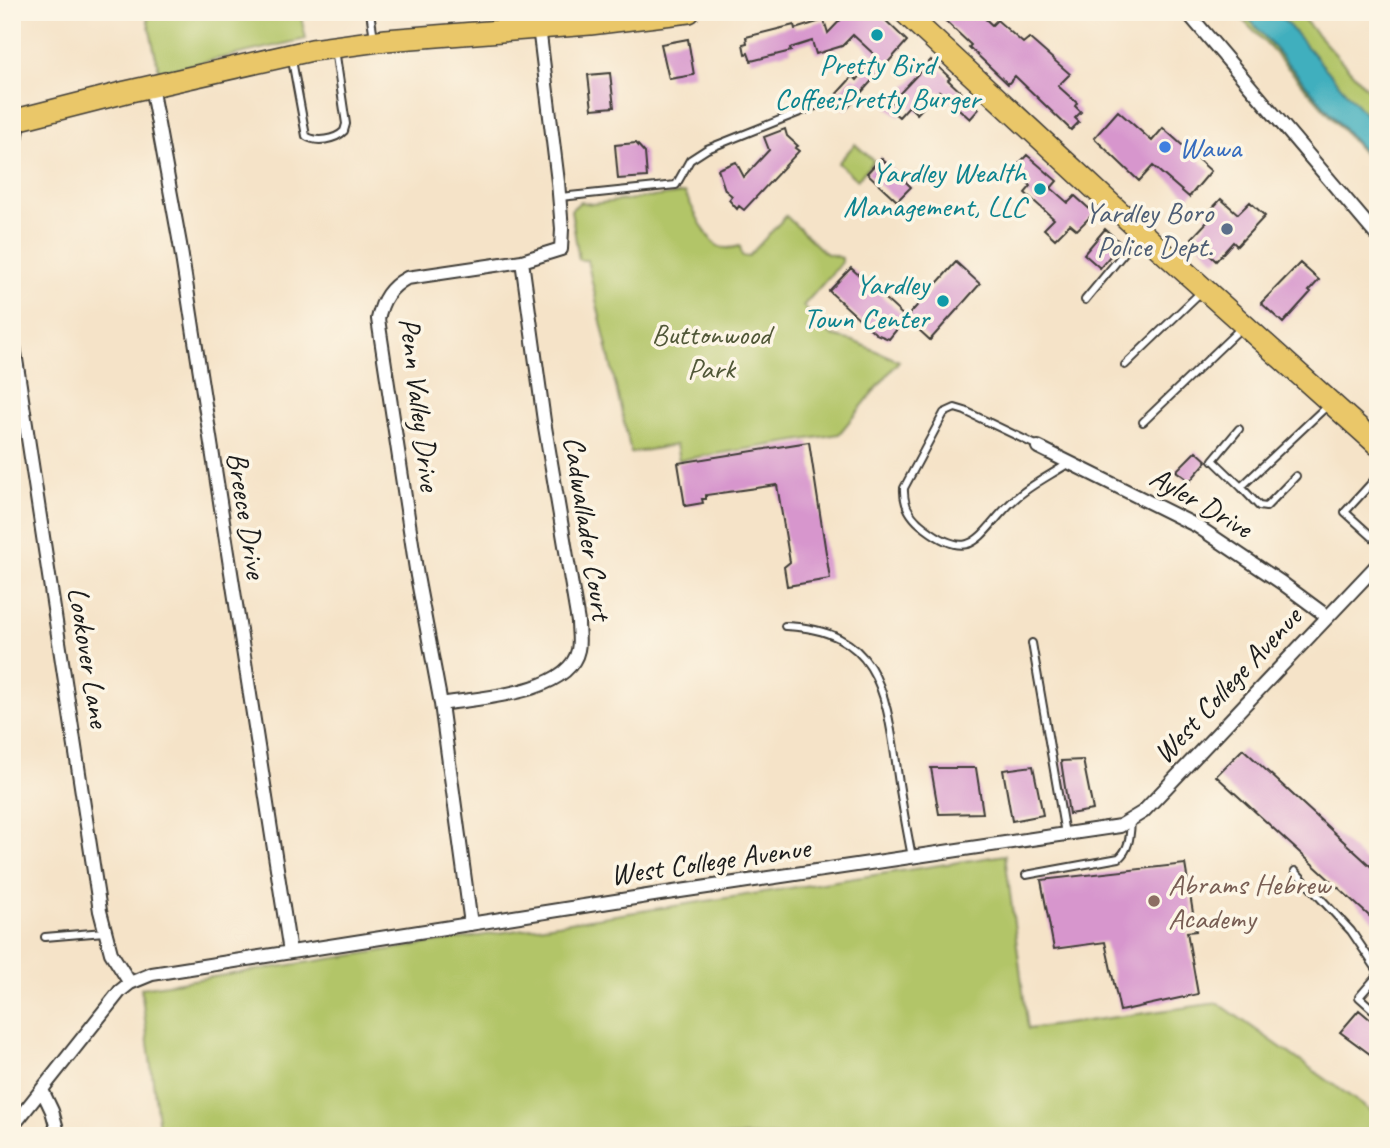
<svg xmlns="http://www.w3.org/2000/svg" width="1390" height="1148" font-family="Caveat,sans-serif">
	<style>
		.green { fill: #b2c568; stroke: #677042; stroke-width: 2 }
		.water { fill: #41afbe; stroke: #2e666d; stroke-width: 2 }
		.building { fill: #d796cd }
		.lines { fill: none; stroke-linecap: round; stroke-linejoin: round }
		.lane-casing { stroke: #3d3a36; stroke-width: 10 }
		.street-casing { stroke: #3d3a36; stroke-width: 16 }
		.primary-casing { stroke: #3d3a36; stroke-width: 24 }
		.lane { stroke: #fff; stroke-width: 6 }
		.street { stroke: #fff; stroke-width: 12 }
		.primary { stroke: #eac769; stroke-width: 21 }
		.culture-dot { fill: #0f9aa8; stroke: #fcf5e5; stroke-width: 2.5 }
		.shop-dot { fill: #3f7fe0; stroke: #fcf5e5; stroke-width: 2.5 }
		.service-dot { fill: #5c6f8a; stroke: #fcf5e5; stroke-width: 2.5 }
		.education-dot { fill: #8d6e63; stroke: #fcf5e5; stroke-width: 2.5 }
		.labels { text-anchor: middle; stroke-width: 7; stroke-linejoin: round; paint-order: stroke }
		.culture-label { font-size: 30px; fill: #0d838f; stroke: #fcf5e5; text-anchor: end }
		.shop-label { font-size: 30px; fill: #366cbe; stroke: #fcf5e5; text-anchor: start }
		.service-label { font-size: 30px; fill: #4e5e75; stroke: #fcf5e5; text-anchor: end }
		.park-label { font-size: 30px; fill: #505737; stroke: #fcf5e5 }
		.street-label { font-size: 30px; fill: #1c1c1c; stroke: #fcf5e5 }
		.education-label { font-size: 30px; fill: #785e54; stroke: #fcf5e5; text-anchor: start }
	</style>
	<rect width="100%" height="100%" fill="#fcf5e5"/>
	<filter id="ink" filterUnits="userSpaceOnUse"><feTurbulence type="fractalNoise" baseFrequency=".0143" numOctaves="2"/><feDisplacementMap in="SourceGraphic" scale="14" xChannelSelector="R" yChannelSelector="G"/><feConvolveMatrix kernelMatrix="1 2 1 2 8 2 1 2 1" color-interpolation-filters="sRGB"/></filter>
	<filter id="wash" filterUnits="userSpaceOnUse"><feTurbulence type="fractalNoise" baseFrequency=".00686" numOctaves="4" result="noise"/><feDisplacementMap in="SourceGraphic" scale="28" xChannelSelector="R" yChannelSelector="G"/><feGaussianBlur stdDeviation="1.57" result="paint"/><feColorMatrix in="noise" values="0 0 0 0 0 0 0 0 0 0 0 0 0 0 0 0 0 1.4 0 .05"/><feComposite in="paint" operator="in"/></filter>
	<g filter="url(#wash)">
		<rect width="100%" height="100%" fill="#f5e3c8"/>
		<path class="green" d="M146,12H300L306,39L159,72Z
			M1235,12H1297L1378,101V170L1273,51Z
			M855,144L874,161L857,180L838,163Z
			M685,193C692,206 706,239 718,246C725,250 733,248 740,246L742,256L748,257L786,216L825,253L842,258V262L803,306L832,336L853,341L899,361L839,434L679,460L676,445L631,453L587,260H579L571,210L580,202L592,204Z
			M1005,855L1028,1029L1218,1003L1378,1116V1136H160L141,988Z"/>
		<path class="water" d="M1243,12H1276L1290,27L1378,129V168Z"/>
		<g id="blocks">
			<path class="building" d="M848,12H877L907,41L846,110L832,99L853,76L857,80L877,57L853,35L842,46L816,54L812,41L790,48L791,51L751,61L748,53L745,54L743,44L747,43L746,37L794,25L795,29L824,20L828,33Z
				M936,12H978L992,25L997,20L1023,43L1029,38L1070,74L1058,86L1077,103L1075,106L1081,112L1075,118L1079,122L1071,130L1015,76L1008,84L969,47L971,45Z
				M688,39L694,75L669,79L661,44Z
				M931,60L950,78L948,80L979,109L970,119L939,91L917,114L909,106L899,117L887,107Z
				M610,73L614,107L592,109L588,75Z
				M1118,111L1152,141L1163,128L1211,171L1189,197L1153,166L1139,181L1094,138Z
				M785,129L787,136L798,146L795,148L799,151L744,210L739,206L737,209L729,200L732,196L725,190L718,169L736,162L744,177L769,150L764,137Z
				M636,143L645,153L647,177L618,179L615,145Z
				M1027,155L1057,181L1051,188L1068,203L1075,196L1094,213L1077,230L1070,224L1055,239L1044,229L1054,219L1025,193L1031,186L1014,169Z
				M881,158L911,187L897,201L867,173Z
				M1221,199L1238,214L1250,202L1265,216L1237,246L1233,242L1216,261L1192,238L1209,220L1205,216Z
				M1105,229L1121,243L1100,268L1084,254Z
				M956,262L980,284L930,340L906,318Z
				M1300,263L1319,280L1309,291L1311,292L1283,323L1261,303Z
				M851,268L906,318L889,339L876,334L829,291Z
				M809,442L830,579L787,586L784,567L790,562L777,485L706,495V499H702L703,503L685,506L678,463Z
				M1196,451L1207,461L1190,481L1176,471Z
				M1243,749L1378,873V924L1216,776Z
				M1083,760L1093,810L1069,814L1061,761Z
				M1033,766L1043,815L1012,821L1003,770Z
				M931,768H976L983,813L939,814Z
				M1185,864L1196,931L1187,932L1198,994L1120,1011L1105,942L1054,949L1041,880Z
				M1359,1010L1378,1026V1060L1340,1032Z"/>
		</g>
	</g>
	<g filter="url(#ink)">
		<use href="#blocks" fill-opacity="0" stroke="#3d3a36" stroke-width="2"/>
		<g class="lines">
			<defs>
				<path id="lane" d="M370,12L374,38
					M292,60L306,136C316,143 335,140 344,131L346,124L335,49
					M560,197L676,185L690,160L707,149L820,104
					M1085,300L1138,236
					M1125,365L1202,291
					M1143,422L1242,327
					M1239,429L1213,460L1241,487L1329,404
					M1038,446L965,411L955,408L944,413L904,488C903,506 911,518 925,528C976,567 980,530 1015,499C1030,485 1051,475 1069,463
					M1378,476L1345,512L1378,542
					M1241,487L1259,506L1266,507L1296,476
					M785,626C876,630 885,687 896,762C900,794 906,826 912,857
					M1032,643L1065,834
					M1295,871L1351,931L1378,971
					M1026,875L1119,858C1130,848 1130,835 1131,821
					M45,937L104,932
					M1378,975L1359,997L1378,1014"/>
				<path id="street" d="M1187,12L1378,237
					M151,86L180,244L290,952
					M12,160L20,119
					M12,333L100,911L111,953L130,983
					M1038,447L1197,526L1282,583L1328,617
					M441,704C478,698 569,694 578,650C580,642 578,631 578,622L544,421L522,261
					M471,924L441,704L417,576L378,319C382,300 390,287 407,278L522,261L561,249L562,229L558,182L539,27
					M42,1090L52,1111L59,1136
					M12,1127L120,991L130,983L152,974L660,894L1120,826L1143,812L1378,564"/>
				<path id="primary" d="M904,12L1153,243L1378,445
					M12,121L126,92L312,50L386,40L590,24L689,12"/>
			</defs>
			<use href="#lane" class="lane-casing"/>
			<use href="#street" class="street-casing"/>
			<use href="#primary" class="primary-casing"/>
			<use href="#lane" class="lane"/>
			<use href="#street" class="street"/>
			<use href="#primary" class="primary"/>
		</g>
	</g>
	<g class="culture-dot">
		<circle cx="877" cy="35" r="7"/>
		<circle cx="1040" cy="189" r="7"/>
		<circle cx="943" cy="301" r="7"/>
	</g>
	<circle class="shop-dot" cx="1165" cy="147" r="7"/>
	<circle class="service-dot" cx="1227" cy="229" r="7"/>
	<circle class="education-dot" cx="1154" cy="901" r="7"/>
	<g class="labels">
		<g class="culture-label">
			<text x="877" y="74" text-anchor="middle">Pretty Bird<tspan x="877" dy="34">Coffee;Pretty Burger</tspan></text>
			<text x="1026" y="182">Yardley Wealth<tspan x="1026" dy="34">Management, LLC</tspan></text>
			<text x="929" y="294">Yardley<tspan x="929" dy="34">Town Center</tspan></text>
		</g>
		<g class="shop-label">
			<text x="1179" y="157">Wawa</text>
		</g>
		<g class="service-label">
			<text x="1213" y="222">Yardley Boro<tspan x="1213" dy="34">Police Dept.</tspan></text>
		</g>
		<g class="park-label">
			<text x="711" y="344">Buttonwood<tspan x="711" dy="34">Park</tspan></text>
		</g>
		<g class="street-label">
			<text transform="translate(420 404) rotate(83)" y="10">Penn Valley Drive</text>
			<text transform="translate(1201 502) rotate(30)" y="10">Ayler Drive</text>
			<text transform="translate(247 515) rotate(81)" y="10">Breece Drive</text>
			<text transform="translate(588 528) rotate(81)" y="10">Cadwallader Court</text>
			<text transform="translate(89 657) rotate(81)" y="10">Lookover Lane</text>
			<text transform="translate(1227 685) rotate(-47)" y="10">West College Avenue</text>
			<text transform="translate(710 861) rotate(-8)" y="10">West College Avenue</text>
		</g>
		<g class="education-label">
			<text x="1168" y="894">Abrams Hebrew<tspan x="1168" dy="34">Academy</tspan></text>
		</g>
	</g>
	<rect width="1390" height="1148" fill="none" stroke="#fcf5e5" stroke-width="42"/>
</svg>
